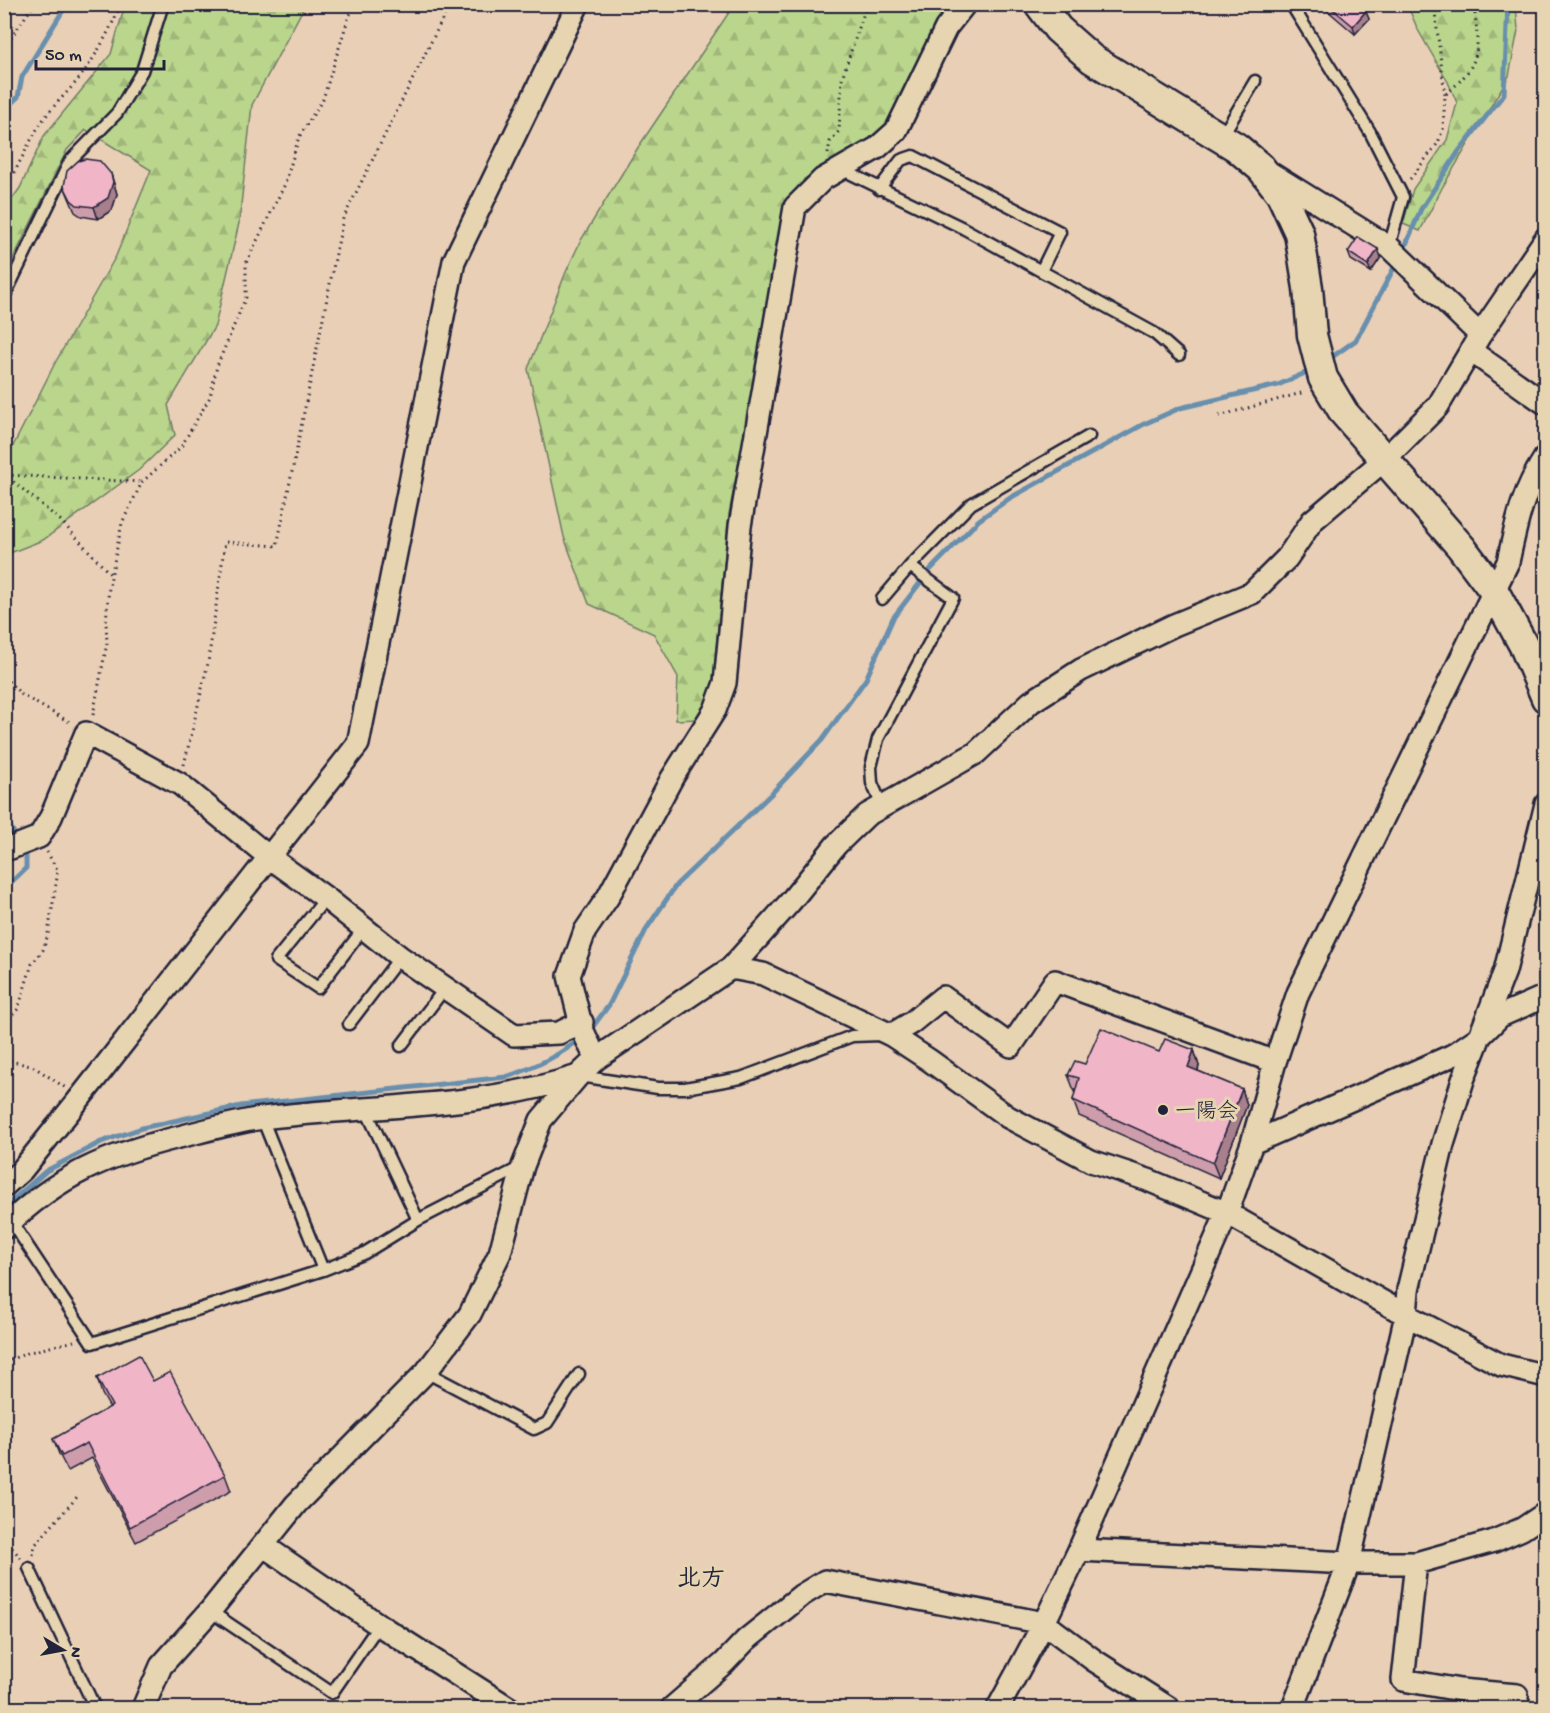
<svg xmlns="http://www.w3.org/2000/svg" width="1550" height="1713" font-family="'Gochi Hand','Klee One',sans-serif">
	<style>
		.forest { fill: url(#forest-firs); stroke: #6e7c64; stroke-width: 1.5 }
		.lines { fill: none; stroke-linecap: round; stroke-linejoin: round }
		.stream { stroke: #688fad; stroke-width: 5 }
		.lane-casing { stroke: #22223b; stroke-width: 15 }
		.street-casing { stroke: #22223b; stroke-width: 26 }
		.secondary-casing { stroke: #22223b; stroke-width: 33 }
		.path { stroke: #22223b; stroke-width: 3; stroke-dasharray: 1.5 4.5; stroke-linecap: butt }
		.lane { stroke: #e7d5b2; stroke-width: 10 }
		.street { stroke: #e7d5b2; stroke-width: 21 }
		.secondary { stroke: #e7d5b2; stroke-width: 28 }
		.wall { fill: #ce9dac; stroke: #22223b; stroke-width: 1.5 }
		.shaded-wall { fill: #a87f8c; stroke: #22223b; stroke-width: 1.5 }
		.building { fill: #f0b6c8; stroke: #22223b; stroke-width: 1.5 }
		.poi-dot { fill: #22223b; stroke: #e7d5b2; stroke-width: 2 }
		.labels { text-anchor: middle; stroke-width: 6; stroke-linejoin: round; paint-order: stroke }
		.poi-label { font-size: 21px; fill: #22223b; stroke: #e7d5b2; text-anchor: start }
		.quarter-label { font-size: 24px; font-weight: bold; fill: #22223b; stroke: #e7d5b2 }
	</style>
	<defs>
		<pattern id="forest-firs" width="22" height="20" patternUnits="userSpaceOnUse" patternTransform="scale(1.5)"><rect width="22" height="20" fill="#bad58c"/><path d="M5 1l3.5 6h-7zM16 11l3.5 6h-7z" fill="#a0b77a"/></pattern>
	</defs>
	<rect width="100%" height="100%" fill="#e9cfb6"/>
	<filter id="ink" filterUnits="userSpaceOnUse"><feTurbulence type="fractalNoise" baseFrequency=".0167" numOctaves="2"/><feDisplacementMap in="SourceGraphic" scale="12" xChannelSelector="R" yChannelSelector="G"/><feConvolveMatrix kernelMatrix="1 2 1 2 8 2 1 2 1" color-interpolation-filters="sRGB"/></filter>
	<g filter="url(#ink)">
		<path class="forest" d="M125,5H305L252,105L239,223L215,326L168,405L175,435L139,470L43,540L5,555V462L55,363L116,256L151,170L86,130L67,150L13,259L5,262V209L20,188L44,136L111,54Z
			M734,5H947L903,89L882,135L804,179L784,226L729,514L712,689L698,719L676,720L678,677L654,634L589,604L564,537L528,369L566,272L581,240L639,146Z
			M1410,5H1516L1518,30L1509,76L1443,186L1420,231L1403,224L1413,189L1447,140L1457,103L1448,82L1418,30L1409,9Z"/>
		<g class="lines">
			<path class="stream" d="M4,110L18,97L22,77L67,4
				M1402,254L1421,209L1459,151L1504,94L1508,4
				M1328,360L1356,340L1397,262
				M4,816L14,833
				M4,889L26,868V856
				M588,1033L609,1005L647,928L677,884L770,795L822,740L866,679L893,618L930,570L979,520L1010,498L1144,424L1180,408L1278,385L1312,370
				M4,1208L46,1171L101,1142L142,1128L241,1106L506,1077C534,1068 558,1057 581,1038"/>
			<defs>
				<path id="lane" d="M1291,4L1370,132L1403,197L1389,247
					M1221,138L1255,81
					M841,169L963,228L1041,271L1154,333L1179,355
					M879,189L901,160L913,156L1060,232L1041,271
					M4,297L70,161L117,113L142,71L163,4
					M882,599L910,566L971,504L1089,436
					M882,806L872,783L871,767L878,739L953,598L910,566
					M326,898L276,960L318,988L364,928
					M349,1024L400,957
					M401,1046L445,988
					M580,1076L658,1088H685L741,1078L852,1036L881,1035
					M366,1110L418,1220
					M262,1118L323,1270
					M11,1221L92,1343L323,1270L363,1254L418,1220L523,1166
					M426,1372L534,1429L547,1423L579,1374
					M29,1568L95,1708
					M210,1611L332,1693L379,1625"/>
				<path id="street" d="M1270,173L1389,247L1480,335
					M1471,351L1546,404
					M4,849L11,848L39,837L51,817L86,733L180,784L269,857L326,898L400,957L514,1035L559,1033L582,1022
					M731,968L763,974L891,1035L929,1060L1008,1117L1091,1161L1148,1180L1227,1213L1406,1315L1501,1365L1546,1376
					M891,1035L911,1023L943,997L1011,1046L1055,981L1275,1062
					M596,1059L582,1029L569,976L585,931L608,897L672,778L715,710L725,683L740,526L795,207L823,179L877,148L896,131L946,28L965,4
					M1252,1143L1453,1055L1478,1038L1500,1016L1546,996
					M4,1186L22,1170L80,1098L358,744L454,261L578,4
					M4,1228C58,1175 107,1155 179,1137C207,1130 235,1122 263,1118C368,1105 477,1109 578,1076
					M264,1546L379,1625L509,1708
					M1079,1550L1349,1563H1416L1494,1541L1522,1529L1546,1513
					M1416,1563L1403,1680L1460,1690L1517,1695L1520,1708
					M143,1708L161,1666L210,1611L296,1504L426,1372L470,1314L500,1253L523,1166L541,1120L578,1076L596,1059L731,968L791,901L836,845L867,815L976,753L1031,702L1081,670L1174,625L1252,593L1287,558L1312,521L1384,460L1438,406L1480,335L1546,238
					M672,1708L724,1663L746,1640L802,1595L825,1581L1044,1623L1095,1661L1169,1708
					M998,1708L1044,1623L1079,1550L1227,1213L1252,1143L1275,1062L1298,993L1508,562C1517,521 1522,492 1546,456
					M1293,1708L1349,1563L1406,1315L1408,1290L1443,1144L1463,1080L1505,971L1546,804"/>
				<path id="secondary" d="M1039,4L1058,29L1092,59L1236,147L1261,168L1281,194L1299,233L1308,288L1312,335L1323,378L1344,413L1461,547L1494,591L1524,646L1546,698"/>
			</defs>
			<use href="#lane" class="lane-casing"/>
			<use href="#street" class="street-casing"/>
			<use href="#secondary" class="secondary-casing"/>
			<path class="path" d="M1434,4L1445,95
				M4,48L34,4
				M828,154L830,142L839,131L842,78L867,4
				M1410,179L1438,143L1443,129L1445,95C1483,62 1479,52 1474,4
				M4,188C19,168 27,144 41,123C51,108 65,95 77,81C96,57 109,32 121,4
				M1219,416L1305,392
				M4,474L60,520L111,575
				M6,475L142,482
				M4,677L22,695L71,723
				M93,715L107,643L106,622L109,587L122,523L142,482L181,447L210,397L217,366L246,297V263L285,184L299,137L323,99L349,16L357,4
				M184,765L208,663L225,542L277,546L343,219L450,4
				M4,1023L18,1009L32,964L43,950L48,934L58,871L47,852
				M4,1059L34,1067L66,1088
				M4,1362L30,1352L74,1341
				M4,1539L21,1558
				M33,1555L35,1545L77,1497"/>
			<use href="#lane" class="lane"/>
			<use href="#street" class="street"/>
			<use href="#secondary" class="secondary"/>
		</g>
		<path class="wall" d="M1320,4H1365V6L1363,8L1369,19L1355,34Z
			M111,174L117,194L112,210L98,219L81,216L75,212L64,186Z
			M1348,252L1381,257L1371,272L1351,260Z
			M1194,1050L1199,1066L1198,1071L1242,1089L1247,1105L1219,1178L1079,1116L1073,1100L1076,1091L1074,1090L1068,1075L1085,1064L1159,1052Z
			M97,1378L153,1381L225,1475L231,1491L136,1542L92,1458L68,1471L59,1454L53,1439L110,1408L102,1394Z"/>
		<path class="shaded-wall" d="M1366,11L1369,19L1355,34L1353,26Z
			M111,174L117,194L112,210L98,219L94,207Z
			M1378,249L1381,257L1371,272L1368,265Z
			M1194,1050L1199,1066L1194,1082L1188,1067Z
			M1242,1089L1247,1105L1219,1178L1213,1163Z"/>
		<path class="building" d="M1327,4H1359L1366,11L1353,26Z
			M85,159L100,161L111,174L113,182L108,198L94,207L77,205L71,200L64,186L67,171L78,161Z
			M1358,237L1378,249L1368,265L1348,252Z
			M1101,1028L1159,1052L1165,1039L1194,1050L1188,1067L1242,1089L1213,1163L1073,1100L1079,1078L1068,1075L1075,1061L1085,1064Z
			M139,1355L153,1381L170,1372L225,1475L130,1527L87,1443L62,1456L53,1439L112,1406L97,1378Z"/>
	</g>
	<circle class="poi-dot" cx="1163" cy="1110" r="6"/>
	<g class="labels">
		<g class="poi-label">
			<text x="1175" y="1117">一陽会</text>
		</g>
		<g class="quarter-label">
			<text x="701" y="1585">北方</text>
		</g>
	</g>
	<rect width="1550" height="1713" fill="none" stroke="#e7d5b2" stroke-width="24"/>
	<rect x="12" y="12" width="1526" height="1689" fill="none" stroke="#22223b" stroke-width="2" filter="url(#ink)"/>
	<g transform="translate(63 1650) rotate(100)" stroke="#e7d5b2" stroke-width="4.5" paint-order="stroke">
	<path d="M0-4.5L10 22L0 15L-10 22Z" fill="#22223b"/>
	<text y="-9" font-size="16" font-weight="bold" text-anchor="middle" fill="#22223b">N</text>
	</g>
	<path d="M36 60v9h128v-9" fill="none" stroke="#22223b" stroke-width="3"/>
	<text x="45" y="60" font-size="18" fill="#22223b" stroke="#e7d5b2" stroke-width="4.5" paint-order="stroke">50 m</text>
</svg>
